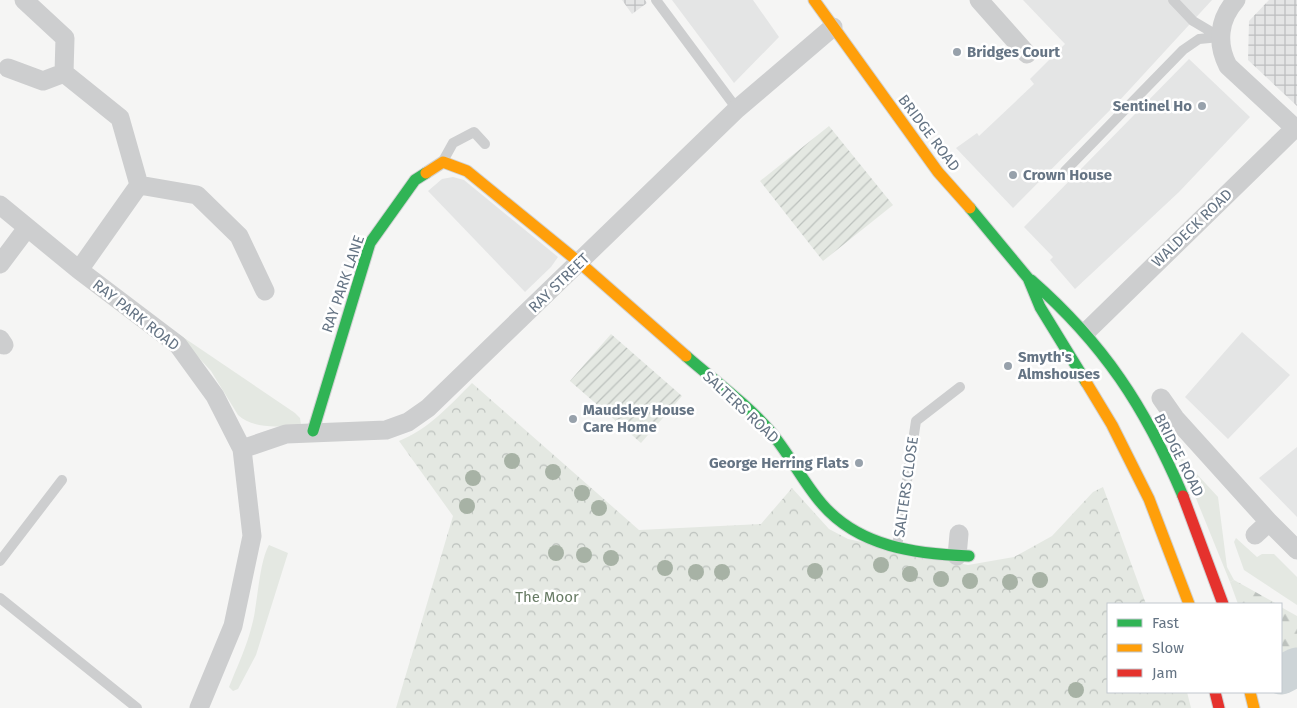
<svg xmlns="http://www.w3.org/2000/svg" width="1297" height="708" font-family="'Fira Sans',sans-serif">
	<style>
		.built { fill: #e4e5e5 }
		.industrial { fill: url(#industrial-grid) }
		.grass { fill: #e4e8e2 }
		.forest { fill: url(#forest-firs) }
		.park { fill: url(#park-crowns) }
		.garden { fill: url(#garden-furrows) }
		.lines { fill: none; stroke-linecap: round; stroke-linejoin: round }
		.river { stroke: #cdd4d7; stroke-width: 39 }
		.fast-casing { stroke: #d1d2d3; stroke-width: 13 }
		.slow-casing { stroke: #d1d2d3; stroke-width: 13 }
		.jam-casing { stroke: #d1d2d3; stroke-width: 13 }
		.lane { stroke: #cdcecf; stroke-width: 10 }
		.street { stroke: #cdcecf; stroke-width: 19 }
		.fast { stroke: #30b455; stroke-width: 11 }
		.slow { stroke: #ff9f0a; stroke-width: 11 }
		.jam { stroke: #e5322d; stroke-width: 11 }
		.tree { fill: #a7b2a5 }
		.poi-dot { fill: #97a1ab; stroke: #fff; stroke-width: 2 }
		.labels { text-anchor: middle; stroke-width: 5; stroke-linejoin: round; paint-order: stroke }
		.poi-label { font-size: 15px; font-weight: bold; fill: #657484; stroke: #fff; text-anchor: start }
		.street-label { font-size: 15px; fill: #657484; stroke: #fff }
		.park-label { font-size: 15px; fill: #677b64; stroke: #fff }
	</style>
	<defs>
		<pattern id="industrial-grid" width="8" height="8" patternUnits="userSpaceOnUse" patternTransform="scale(1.25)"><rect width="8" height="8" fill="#e4e5e5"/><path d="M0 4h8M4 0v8" fill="none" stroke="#bcbebf"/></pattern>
		<pattern id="forest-firs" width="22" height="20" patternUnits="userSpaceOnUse" patternTransform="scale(1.25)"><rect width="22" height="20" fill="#e4e8e2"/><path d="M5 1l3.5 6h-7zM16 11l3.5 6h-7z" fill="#bcc1bd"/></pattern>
		<pattern id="park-crowns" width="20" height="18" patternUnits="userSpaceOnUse" patternTransform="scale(1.25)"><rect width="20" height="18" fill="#e4e8e2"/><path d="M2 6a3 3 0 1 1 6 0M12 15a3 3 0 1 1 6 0" fill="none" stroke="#bcc1bd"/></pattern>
		<pattern id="garden-furrows" width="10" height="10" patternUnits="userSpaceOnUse" patternTransform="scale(1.25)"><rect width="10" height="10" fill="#e4e8e2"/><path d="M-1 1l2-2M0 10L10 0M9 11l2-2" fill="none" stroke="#bcc1bd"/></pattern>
	</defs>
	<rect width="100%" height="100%" fill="#f5f5f4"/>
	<path class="built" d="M672,0H753L779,37L734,83Z
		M1023,0H1212L1120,100L1013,208L956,148L977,133L979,136L1034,84L1030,79L1065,44Z
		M1189,59L1250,117L1179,192L1075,289L1050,260L1053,257L1024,227Z
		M453,177L464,180L558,257L551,267L525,292L428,191L442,179Z
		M1242,332L1290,375L1228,439L1185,397Z
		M1297,447V517L1259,478Z"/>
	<path class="industrial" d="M622,0H645L647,3L632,14Z
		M1269,0H1297V106L1248,60L1249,21Z"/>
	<path class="grass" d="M174,331L295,413L300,418L301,425L297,427C277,426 253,429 238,415L211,371Z
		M1180,459H1183L1218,497L1227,567L1234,580L1230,582Z
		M1236,538L1257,557L1262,554H1274L1297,577V605L1244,570L1234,542Z
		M269,545L288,553L256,655L238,689L233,691L229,687C237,667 247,646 252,625C258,603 259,562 269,545Z"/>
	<path class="forest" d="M1234,580L1277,604H1238L1230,582Z
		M1281,607L1297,616V668L1281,676Z"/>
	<path class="park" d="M472,383L639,530L761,524L792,488L829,529L848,539L968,565L1014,557L1052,536L1093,492L1103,487L1146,604H1108V692H1187L1191,708H396L453,516L399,441C429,429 450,405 472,383Z"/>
	<path class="garden" d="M829,126L893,205L823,261L760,181Z
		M611,334L682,396L641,443L570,381Z"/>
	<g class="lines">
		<path class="river" d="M1281,675L1297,667"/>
		<defs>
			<path id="fast" d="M970,208L1028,278L1040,307L1086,382
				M1031,280C1104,344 1145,407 1183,496
				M686,356C711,378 748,405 769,430C789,453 802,481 822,504C859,547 916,554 969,556
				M313,431L370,243L415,180L426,173"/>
			<path id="slow" d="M814,0L938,172L970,208
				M426,173L443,162L467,171L580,263L686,356
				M1086,382L1112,425L1149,499L1189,604
				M1250,692L1254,708"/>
			<path id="jam" d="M1183,496L1223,604
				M1215,692L1219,708"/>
		</defs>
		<use href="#fast" class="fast-casing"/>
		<use href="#slow" class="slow-casing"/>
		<use href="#jam" class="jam-casing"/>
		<path class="lane" d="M656,0L737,109
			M1173,0L1193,21L1220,37
			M443,161L453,143L474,132L485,144
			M1065,171L1183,50L1199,39L1220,37
			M897,547L916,421L960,387
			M0,561L62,480
			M0,598L137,708"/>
		<path class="street" d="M979,0L1027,54
			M1236,0C1219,19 1216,43 1228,66L1297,130
			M8,68L43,81L64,73L65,38L24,0
			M64,73L120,118L139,185
			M0,205L79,270L178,345L215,396L242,449L252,536L233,626L199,708
			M0,264L27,228
			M79,270L139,185L197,195L239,236L265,291
			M1087,331L1295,128
			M0,339L4,345
			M1161,398L1175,418L1269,522L1297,550
			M242,449L286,434L386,430L408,422L428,408L737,109L833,27
			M1255,535L1269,522
			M957,556L959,534"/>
		<use href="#fast" class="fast"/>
		<use href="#slow" class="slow"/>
		<use href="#jam" class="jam"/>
	</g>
	<g class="tree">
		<circle cx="512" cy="461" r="8"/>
		<circle cx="553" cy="472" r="8"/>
		<circle cx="473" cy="478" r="8"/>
		<circle cx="582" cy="493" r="8"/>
		<circle cx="467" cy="506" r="8"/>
		<circle cx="599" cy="508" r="8"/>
		<circle cx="556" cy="553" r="8"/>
		<circle cx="584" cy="555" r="8"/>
		<circle cx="611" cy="558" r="8"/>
		<circle cx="881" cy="565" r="8"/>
		<circle cx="665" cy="568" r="8"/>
		<circle cx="815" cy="571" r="8"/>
		<circle cx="696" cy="572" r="8"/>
		<circle cx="722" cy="572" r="8"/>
		<circle cx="910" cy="574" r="8"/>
		<circle cx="941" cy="579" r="8"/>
		<circle cx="1040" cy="580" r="8"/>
		<circle cx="970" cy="581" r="8"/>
		<circle cx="1010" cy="582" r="8"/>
		<circle cx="1076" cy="690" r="8"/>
	</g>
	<g class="poi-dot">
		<circle cx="957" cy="52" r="5"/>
		<circle cx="1202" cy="106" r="5"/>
		<circle cx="1013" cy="175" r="5"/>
		<circle cx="1008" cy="366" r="5"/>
		<circle cx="573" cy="419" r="5"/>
		<circle cx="859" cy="463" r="5"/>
	</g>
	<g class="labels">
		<g class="poi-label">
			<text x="967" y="57">Bridges Court</text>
			<text x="1192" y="111" text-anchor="end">Sentinel Ho</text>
			<text x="1023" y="180">Crown House</text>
			<text x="1018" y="362">Smyth's<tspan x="1018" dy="17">Almshouses</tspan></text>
			<text x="583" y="415">Maudsley House<tspan x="583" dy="17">Care Home</tspan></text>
			<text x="849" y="468" text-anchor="end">George Herring Flats</text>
		</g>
		<g class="street-label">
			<text transform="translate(929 133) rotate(53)" y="5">BRIDGE ROAD</text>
			<text transform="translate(1192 228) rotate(-44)" y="5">WALDECK ROAD</text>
			<text transform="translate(559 283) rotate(-44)" y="5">RAY STREET</text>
			<text transform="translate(343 284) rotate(-71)" y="5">RAY PARK LANE</text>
			<text transform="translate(136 315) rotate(38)" y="5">RAY PARK ROAD</text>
			<text transform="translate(741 407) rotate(43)" y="5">SALTERS ROAD</text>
			<text transform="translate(1179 455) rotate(63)" y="5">BRIDGE ROAD</text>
			<text transform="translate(906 487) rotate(-82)" y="5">SALTERS CLOSE</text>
		</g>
		<g class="park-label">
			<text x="547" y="602">The Moor</text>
		</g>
	</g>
	<rect x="1107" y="603" width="175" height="90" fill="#ffffff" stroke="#c1c7ce"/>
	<rect x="1117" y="619" width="25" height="8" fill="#30b455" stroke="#c1c7ce"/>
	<text x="1152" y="628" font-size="15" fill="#657484">Fast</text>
	<rect x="1117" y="644" width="25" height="8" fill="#ff9f0a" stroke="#c1c7ce"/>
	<text x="1152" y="653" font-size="15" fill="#657484">Slow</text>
	<rect x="1117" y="669" width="25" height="8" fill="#e5322d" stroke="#c1c7ce"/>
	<text x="1152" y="678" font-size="15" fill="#657484">Jam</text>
</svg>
